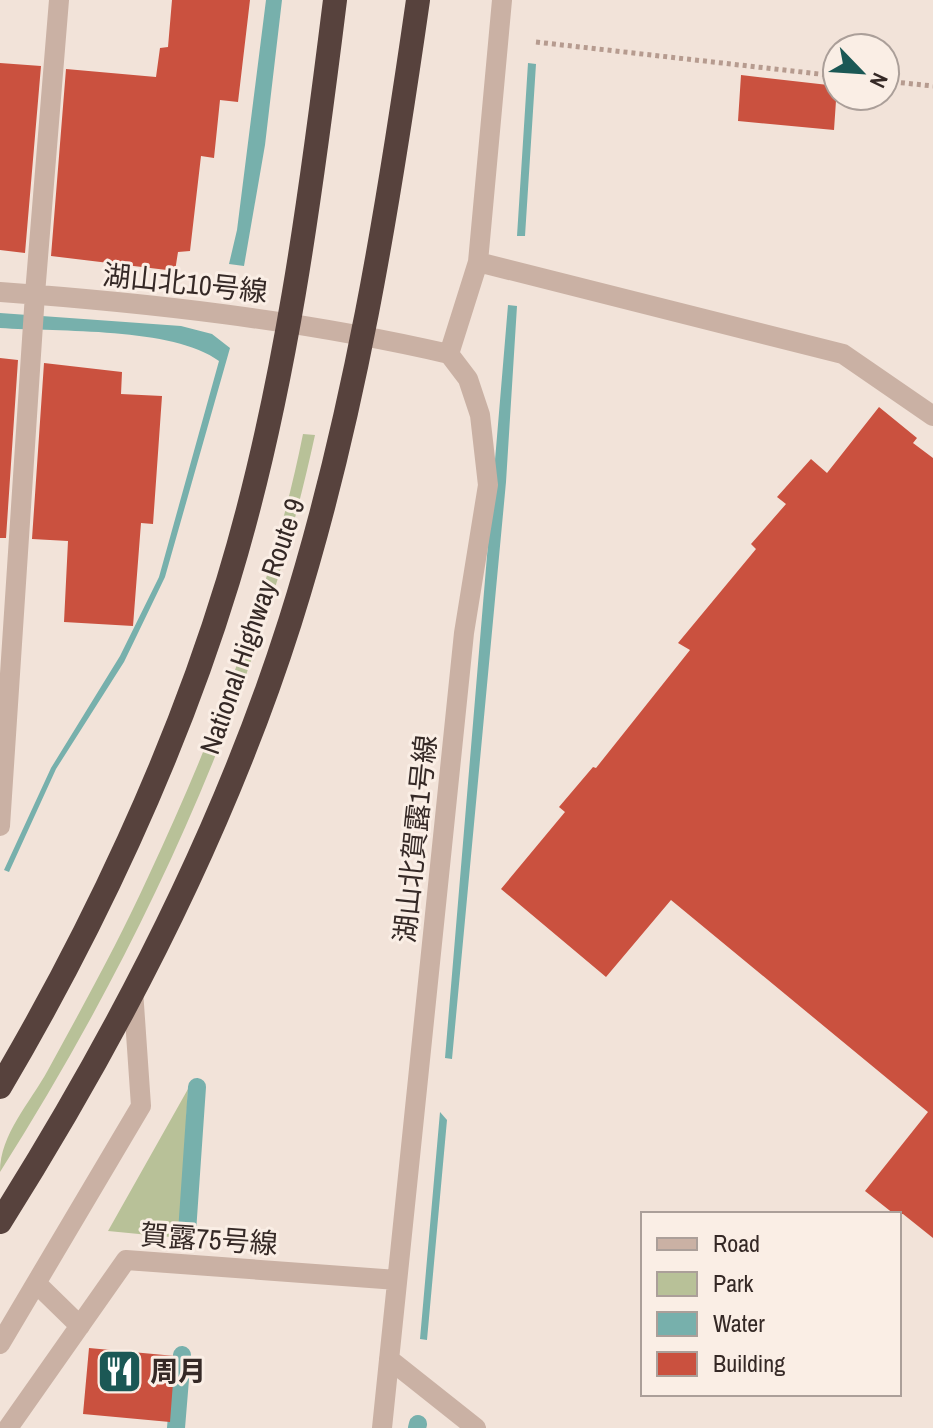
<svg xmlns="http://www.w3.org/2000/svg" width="933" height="1428" font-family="'Archivo Narrow','Noto Sans JP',sans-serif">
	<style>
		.green { fill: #b8c198 }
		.water { fill: #77b0ac }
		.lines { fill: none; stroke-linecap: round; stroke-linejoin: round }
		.stream { stroke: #77b0ac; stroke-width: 18 }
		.building { fill: #ca513f }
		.path { stroke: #b69b8f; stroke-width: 5; stroke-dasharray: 4 4; stroke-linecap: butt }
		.street { stroke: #cab1a4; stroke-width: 20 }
		.highway { stroke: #57423d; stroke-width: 24 }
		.labels { text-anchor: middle; stroke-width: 6; stroke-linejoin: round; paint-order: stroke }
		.street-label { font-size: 28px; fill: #352926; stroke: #faeee5 }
		.poi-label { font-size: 28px; font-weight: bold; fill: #352926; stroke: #faeee5; text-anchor: start }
	</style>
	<rect width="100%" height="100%" fill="#f2e3d9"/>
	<path class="green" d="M303,434L315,435C259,695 142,948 0,1172C0,1134 30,1103 48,1070C83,1006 119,941 149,875C215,733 272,588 303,434Z
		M188,1089L180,1238L108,1231Z"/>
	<path class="water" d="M266,0H282L265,145L244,266L229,264L237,230Z
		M528,63L536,64L525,236H517Z
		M508,305L517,306L506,482L452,1059L445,1058Z
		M0,313L181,326L212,334L230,348L165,577L124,662L56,769L9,872L4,870L51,768L120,656L159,577L219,361C173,327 59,332 0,328Z
		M440,1112L447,1120L427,1340L420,1339Z"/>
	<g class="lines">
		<path class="stream" d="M187,1232L197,1087
			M176,1428L182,1355
			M417,1428L418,1424"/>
	</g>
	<path class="building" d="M172,0H250L238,102L220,100L214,158L201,156L190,251L178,252L175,271L51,256L66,69L156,77L160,48L168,47Z
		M0,63L41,66L25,253L0,250Z
		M741,75L837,86L834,130L738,121Z
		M0,358L18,360L6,538H0Z
		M44,363L122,372L121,394L162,396L153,524L141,523L133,626L64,622L68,541L32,539Z
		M879,407L917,438L913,443L933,458V1238L903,1214H894L865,1191L928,1112L671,900L606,977L501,889L565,812L559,807L593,767L596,768L690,650L678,643L756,549L751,544L786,504L777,497L811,459L827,473Z
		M89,1348L175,1356L170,1422L83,1414Z"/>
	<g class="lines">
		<path class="path" d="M536,42L837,76
			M885,81L933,86"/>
		<path class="street" d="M478,262L843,354L933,416
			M0,292C150,303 302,320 449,354L468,379L480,415L488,485L464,633L382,1428
			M449,354L478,262L502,0
			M0,826L35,294L59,0
			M38,1285L80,1326
			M0,1344L141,1106L133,990
			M389,1359L476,1428
			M8,1428L126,1260L397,1280"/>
		<path class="highway" d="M0,1087C92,931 175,755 228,581C285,394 311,194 335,0
			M0,1222C118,1035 223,833 290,622C354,420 388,209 418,0"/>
	</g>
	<defs>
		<symbol id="restaurant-square" viewBox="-11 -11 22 22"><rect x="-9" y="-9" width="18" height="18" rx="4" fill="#1b5855" stroke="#faeee5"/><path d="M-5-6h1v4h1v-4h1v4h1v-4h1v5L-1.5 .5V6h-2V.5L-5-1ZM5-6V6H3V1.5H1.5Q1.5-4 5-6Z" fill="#fff"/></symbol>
	</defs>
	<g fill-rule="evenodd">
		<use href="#restaurant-square" x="94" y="1346" width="51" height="51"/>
	</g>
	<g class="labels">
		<g class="street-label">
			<text transform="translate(185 283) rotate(6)" y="10">湖山北10号線</text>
			<text transform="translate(252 626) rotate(-71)" y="10">National Highway Route 9</text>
			<text transform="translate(415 839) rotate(-84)" y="10">湖山北賀露1号線</text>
			<text transform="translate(209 1239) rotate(4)" y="10">賀露75号線</text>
		</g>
		<g class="poi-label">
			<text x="150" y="1381">周月</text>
		</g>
	</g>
	<rect x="641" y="1212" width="260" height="184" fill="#faeee5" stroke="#ab9f99" stroke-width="2"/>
	<rect x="657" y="1238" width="40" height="12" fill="#cab1a4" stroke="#ab9f99" stroke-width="2"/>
	<text x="713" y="1252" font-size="24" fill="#352926">Road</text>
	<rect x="657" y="1272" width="40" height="24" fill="#b8c198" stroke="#ab9f99" stroke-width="2"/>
	<text x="713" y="1292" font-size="24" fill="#352926">Park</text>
	<rect x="657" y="1312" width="40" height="24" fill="#77b0ac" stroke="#ab9f99" stroke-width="2"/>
	<text x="713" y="1332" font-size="24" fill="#352926">Water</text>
	<rect x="657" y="1352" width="40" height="24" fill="#ca513f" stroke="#ab9f99" stroke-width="2"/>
	<text x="713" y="1372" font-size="24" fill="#352926">Building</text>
	<g transform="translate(861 72) rotate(115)"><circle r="38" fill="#faeee5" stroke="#ab9f99" stroke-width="2"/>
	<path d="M0-6L14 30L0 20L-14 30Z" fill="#1b5855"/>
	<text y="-12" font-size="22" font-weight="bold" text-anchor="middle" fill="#352926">N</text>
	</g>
</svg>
